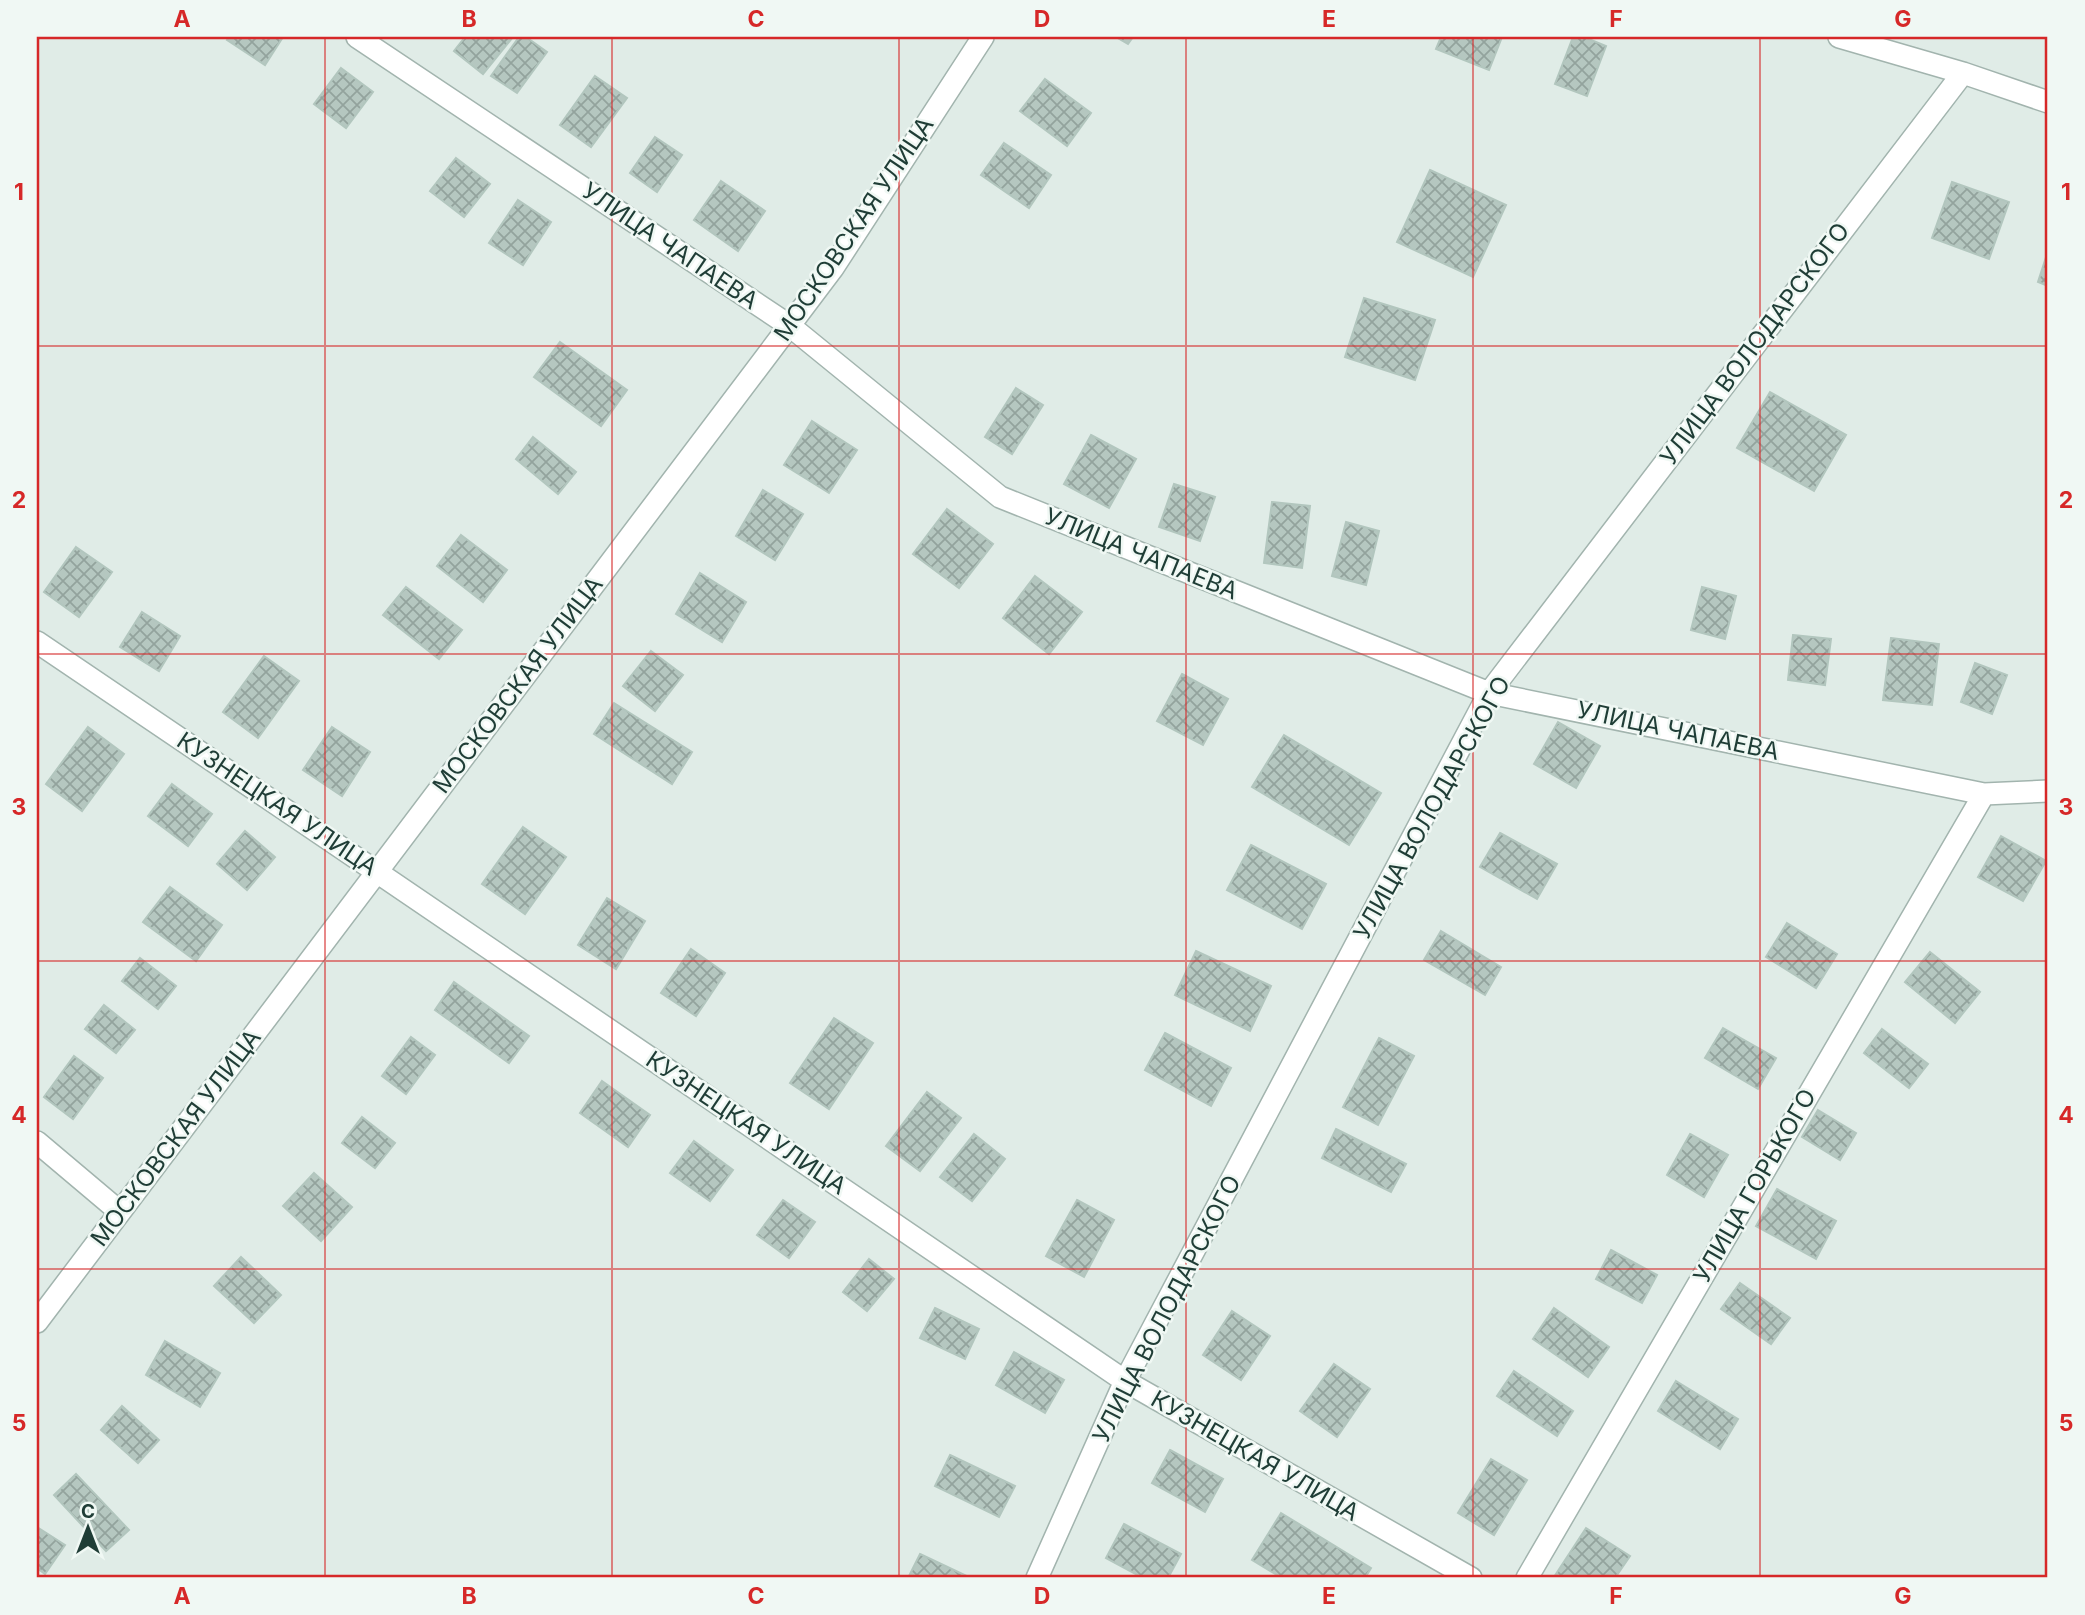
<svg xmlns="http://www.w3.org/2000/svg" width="2085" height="1615" font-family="Inter,sans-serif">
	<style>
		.building { fill: url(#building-cross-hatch); stroke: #b2c6be; stroke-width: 2 }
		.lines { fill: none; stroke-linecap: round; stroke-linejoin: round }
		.minor-casing { stroke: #a2b4ae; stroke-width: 24 }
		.minor { stroke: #fff; stroke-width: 21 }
		.grid { fill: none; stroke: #d62828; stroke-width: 2; stroke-opacity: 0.55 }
		.labels { text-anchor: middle; stroke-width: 5; stroke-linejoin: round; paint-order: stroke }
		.street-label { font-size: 24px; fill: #1f3d36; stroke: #f0f8f4 }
		.neatline { fill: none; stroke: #d62828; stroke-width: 2.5 }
		.grid-label { font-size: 23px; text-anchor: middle; font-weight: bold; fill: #d62828 }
	</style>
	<defs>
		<pattern id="building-cross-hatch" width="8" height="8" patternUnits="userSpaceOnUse" patternTransform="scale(1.75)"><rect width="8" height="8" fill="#b5c7c0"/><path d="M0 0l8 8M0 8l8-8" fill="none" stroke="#93a39d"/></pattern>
	</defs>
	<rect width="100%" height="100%" fill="#e0ece7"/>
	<path class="building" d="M229,37H283L265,65L227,40Z
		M465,37H513L483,74L454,51Z
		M519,37H526L547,52L517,93L491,76Z
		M1116,37H1133L1128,44Z
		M1441,37H1502L1489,70L1436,49Z
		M1573,37H1584L1606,46L1587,96L1555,84Z
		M341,68L373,92L346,128L314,104Z
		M595,76L627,98L591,147L560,125Z
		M1045,79L1091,113L1067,146L1020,111Z
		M655,137L682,155L657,192L630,173Z
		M1004,143L1051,175L1029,208L981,175Z
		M456,158L490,184L464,217L430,191Z
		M1430,170L1506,205L1473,277L1397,242Z
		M721,181L765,211L738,251L694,220Z
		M1952,182L2009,202L1989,259L1932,238Z
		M518,200L551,222L523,265L489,243Z
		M2048,251V286L2038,282Z
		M1364,298L1435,320L1415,380L1345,357Z
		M560,342L627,390L601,426L534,377Z
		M1016,388L1043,405L1012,454L985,437Z
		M1770,392L1846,435L1814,491L1737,448Z
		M812,421L857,450L829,493L784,465Z
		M1091,435L1136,459L1109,508L1064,484Z
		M533,437L576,472L558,494L516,459Z
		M1174,484L1215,497L1200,541L1159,527Z
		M763,490L803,514L775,560L736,536Z
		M1272,502L1310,506L1302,568L1264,563Z
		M947,509L993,544L959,588L913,554Z
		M1346,522L1379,531L1366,585L1332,576Z
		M461,535L507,570L483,602L437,566Z
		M76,547L112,572L79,617L44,592Z
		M700,573L746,602L722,642L676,614Z
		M1035,576L1082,612L1049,654L1003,618Z
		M406,587L462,630L439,659L383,615Z
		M1702,587L1736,596L1725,639L1691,630Z
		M142,612L180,636L159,671L120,647Z
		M1793,635L1831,639L1825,685L1788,680Z
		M1891,638L1939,644L1932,705L1883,700Z
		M651,651L683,675L655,711L623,686Z
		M264,656L299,681L258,738L223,712Z
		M1975,663L2007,675L1992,714L1961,702Z
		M1182,674L1228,699L1203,745L1157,721Z
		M614,703L692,752L672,784L594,734Z
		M1558,722L1600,746L1576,788L1534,764Z
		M88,727L124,754L82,811L46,784Z
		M332,727L370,752L342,796L303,770Z
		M1284,735L1381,793L1349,845L1252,787Z
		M172,784L212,814L188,846L148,816Z
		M523,827L566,857L525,914L482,884Z
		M245,831L275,857L247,890L217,864Z
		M1500,833L1557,864L1537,899L1480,867Z
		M2001,836L2046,861L2023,901L1978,877Z
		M1251,845L1326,884L1302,929L1227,890Z
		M170,887L222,925L196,961L143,922Z
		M607,898L645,921L616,969L578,945Z
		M1787,923L1837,954L1816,988L1766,957Z
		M1441,931L1501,967L1485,995L1424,960Z
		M691,949L725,973L696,1016L661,993Z
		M1196,951L1271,986L1250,1031L1175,995Z
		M1930,952L1980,992L1955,1023L1905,982Z
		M140,958L176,986L158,1009L122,981Z
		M454,982L529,1036L509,1063L435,1010Z
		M104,1005L135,1030L116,1053L85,1029Z
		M834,1018L873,1043L829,1109L790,1083Z
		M1723,1028L1776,1058L1758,1089L1705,1058Z
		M1882,1029L1928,1064L1909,1088L1864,1053Z
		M1165,1033L1231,1068L1211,1106L1145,1070Z
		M411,1037L435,1055L406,1094L382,1076Z
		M1379,1038L1414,1056L1378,1125L1343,1107Z
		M74,1056L103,1078L73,1119L44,1097Z
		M602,1081L650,1115L628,1147L580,1113Z
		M927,1092L961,1118L920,1171L886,1146Z
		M1818,1110L1856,1133L1840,1160L1802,1137Z
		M362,1117L395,1143L375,1168L342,1143Z
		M1336,1129L1406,1164L1391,1192L1322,1158Z
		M974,1134L1005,1159L972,1201L940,1177Z
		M1690,1134L1728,1155L1704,1197L1667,1175Z
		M694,1141L733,1170L710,1201L670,1173Z
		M314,1173L352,1207L321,1241L283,1206Z
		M1777,1189L1836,1221L1816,1259L1756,1226Z
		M783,1200L815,1222L789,1258L757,1235Z
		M1077,1200L1114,1220L1084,1277L1046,1256Z
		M1611,1250L1657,1275L1642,1303L1596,1279Z
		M241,1257L281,1295L254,1323L214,1286Z
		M869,1259L894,1279L867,1311L843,1292Z
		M1740,1283L1790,1318L1771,1344L1721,1309Z
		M935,1308L979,1329L965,1359L920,1338Z
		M1554,1308L1609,1347L1588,1377L1533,1339Z
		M1232,1311L1270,1336L1241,1380L1203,1355Z
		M165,1341L220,1373L200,1407L146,1375Z
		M1014,1352L1064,1380L1045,1413L996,1385Z
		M1334,1364L1370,1389L1337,1437L1300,1411Z
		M1514,1371L1573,1411L1557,1436L1497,1396Z
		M1676,1381L1738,1419L1720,1449L1658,1411Z
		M122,1406L159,1440L138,1463L101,1430Z
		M1170,1450L1223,1479L1205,1512L1152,1483Z
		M950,1455L1015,1486L999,1517L935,1486Z
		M1491,1459L1527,1480L1494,1535L1458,1513Z
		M76,1474L129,1530L106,1551L54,1495Z
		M1281,1513L1371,1568L1365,1578H1282L1252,1560Z
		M1124,1524L1181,1554L1168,1578H1143L1106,1558Z
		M37,1527L65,1545L45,1574L37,1568Z
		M1586,1528L1630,1556L1615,1578H1557L1554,1577Z
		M920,1554L969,1577L968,1578H908Z"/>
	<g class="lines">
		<defs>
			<path id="minor" d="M357,37L790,326L1000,497L1489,693L1984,794L2048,791
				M1839,37L1963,73L2048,102
				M37,642L377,872L1125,1381L1471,1578
				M37,1142L120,1212
				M37,1322L833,268L983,37
				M1037,1578L1125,1381L1489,693L1963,73
				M1527,1578L1984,794"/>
		</defs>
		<use href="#minor" class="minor-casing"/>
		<use href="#minor" class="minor"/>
	</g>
	<path class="grid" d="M325,37V1578M612,37V1578M899,37V1578M1186,37V1578M1473,37V1578M1760,37V1578M37,346H2048M37,654H2048M37,961H2048M37,1269H2048"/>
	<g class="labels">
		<g class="street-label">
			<text transform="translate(854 229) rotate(-56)" y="8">МОСКОВСКАЯ УЛИЦА</text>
			<text transform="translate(670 246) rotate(34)" y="8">УЛИЦА ЧАПАЕВА</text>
			<text transform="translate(1755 344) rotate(-53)" y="8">УЛИЦА ВОЛОДАРСКОГО</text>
			<text transform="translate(1141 554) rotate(22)" y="8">УЛИЦА ЧАПАЕВА</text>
			<text transform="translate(518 685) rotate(-53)" y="8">МОСКОВСКАЯ УЛИЦА</text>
			<text transform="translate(1678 731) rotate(12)" y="8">УЛИЦА ЧАПАЕВА</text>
			<text transform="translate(277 804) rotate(34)" y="8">КУЗНЕЦКАЯ УЛИЦА</text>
			<text transform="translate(1432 808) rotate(-61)" y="8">УЛИЦА ВОЛОДАРСКОГО</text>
			<text transform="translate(746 1123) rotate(34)" y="8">КУЗНЕЦКАЯ УЛИЦА</text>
			<text transform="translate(176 1138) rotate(-53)" y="8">МОСКОВСКАЯ УЛИЦА</text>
			<text transform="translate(1755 1186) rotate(-60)" y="8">УЛИЦА ГОРЬКОГО</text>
			<text transform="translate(1167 1309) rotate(-63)" y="8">УЛИЦА ВОЛОДАРСКОГО</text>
			<text transform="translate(1255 1456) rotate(30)" y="8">КУЗНЕЦКАЯ УЛИЦА</text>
		</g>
	</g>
	<rect width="2085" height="1615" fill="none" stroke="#f0f8f4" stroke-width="77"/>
	<g transform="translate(88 1528)" stroke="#f0f8f4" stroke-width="5" paint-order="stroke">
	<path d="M0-5L12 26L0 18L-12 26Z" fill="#1f3d36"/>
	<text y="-10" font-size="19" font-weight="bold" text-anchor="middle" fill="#1f3d36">С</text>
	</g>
	<rect x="38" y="38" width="2008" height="1538" class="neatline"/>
	<g class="grid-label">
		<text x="182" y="27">A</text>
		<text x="469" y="27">B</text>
		<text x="756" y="27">C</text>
		<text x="1042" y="27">D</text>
		<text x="1329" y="27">E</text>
		<text x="1616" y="27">F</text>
		<text x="1903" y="27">G</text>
		<text x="19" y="200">1</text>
		<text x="2066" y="200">1</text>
		<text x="19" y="508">2</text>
		<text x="2066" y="508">2</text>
		<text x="19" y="815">3</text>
		<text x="2066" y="815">3</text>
		<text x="19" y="1123">4</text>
		<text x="2066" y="1123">4</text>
		<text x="19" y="1431">5</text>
		<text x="2066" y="1431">5</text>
		<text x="182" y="1604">A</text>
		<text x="469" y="1604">B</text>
		<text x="756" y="1604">C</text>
		<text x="1042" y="1604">D</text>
		<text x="1329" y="1604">E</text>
		<text x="1616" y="1604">F</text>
		<text x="1903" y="1604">G</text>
	</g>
</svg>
